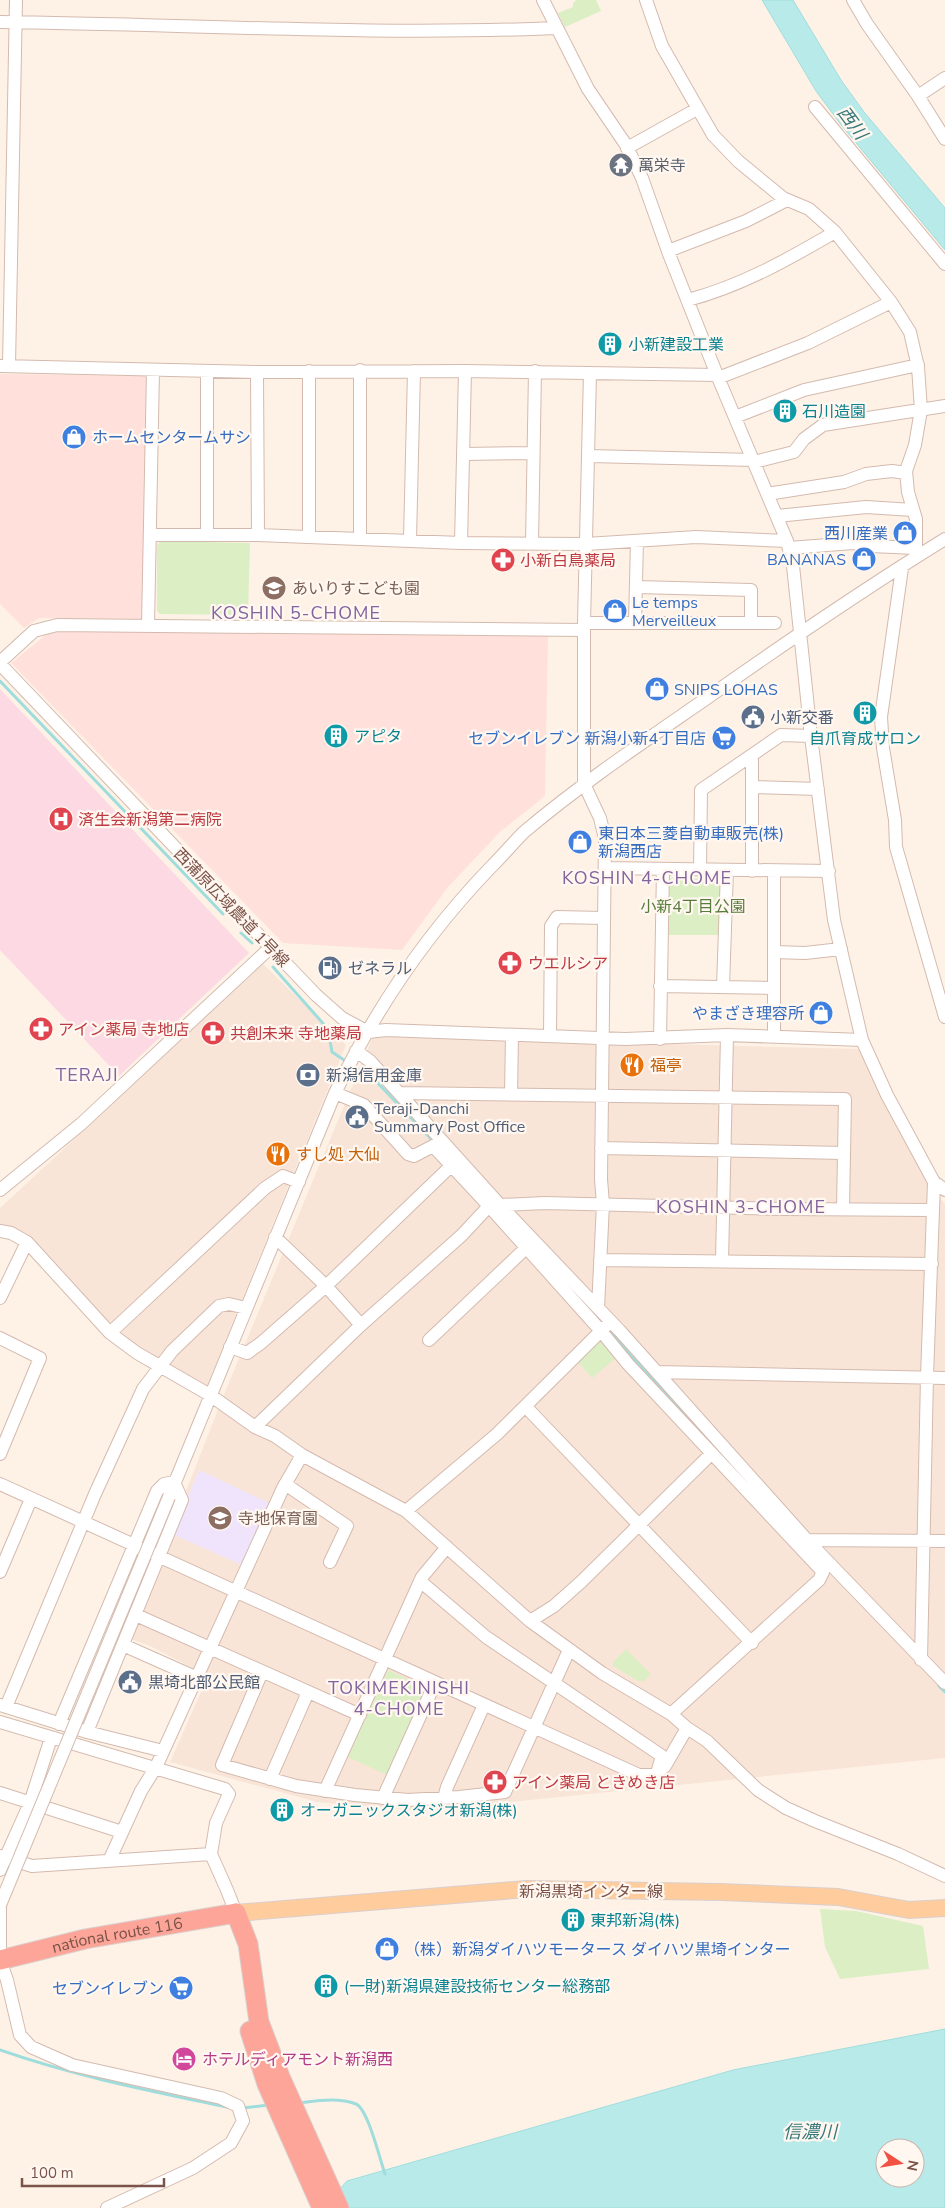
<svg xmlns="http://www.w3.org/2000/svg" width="945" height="2208" font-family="'Nunito Sans','Noto Sans JP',sans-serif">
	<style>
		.residential { fill: #f9e5d8 }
		.commercial { fill: #ffe0db }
		.education { fill: #efe4fb }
		.medical { fill: #fddae3 }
		.green { fill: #dbeec4 }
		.water { fill: #b9eaea; stroke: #9fdddd; fill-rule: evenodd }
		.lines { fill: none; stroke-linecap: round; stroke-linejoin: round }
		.stream { stroke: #9fdddd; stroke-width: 3 }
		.minor-casing { stroke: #d4baae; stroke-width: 14 }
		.major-casing { stroke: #dacfcc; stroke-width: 18 }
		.highway-casing { stroke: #dacfcc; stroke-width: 21 }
		.minor { stroke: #fff; stroke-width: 12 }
		.major { stroke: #ffcc9e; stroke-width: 16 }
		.highway { stroke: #fda599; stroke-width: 19 }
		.minor-bridge-casing { stroke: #d4baae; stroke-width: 14; stroke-linecap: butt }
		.minor-bridge { stroke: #fff; stroke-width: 12 }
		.labels { text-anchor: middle; stroke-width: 4.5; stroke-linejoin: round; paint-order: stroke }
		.worship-label { font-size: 16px; fill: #5b616d; stroke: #fff7f0; text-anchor: start }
		.culture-label { font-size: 16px; fill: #0d838f; stroke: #fff7f0; text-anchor: start }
		.shop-label { font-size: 16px; fill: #366cbe; stroke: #fff7f0; text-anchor: start }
		.health-label { font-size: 16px; fill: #be3a42; stroke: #fff7f0; text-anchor: start }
		.education-label { font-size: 16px; fill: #785e54; stroke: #fff7f0; text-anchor: start }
		.service-label { font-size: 16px; fill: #4e5e75; stroke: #fff7f0; text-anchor: start }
		.park-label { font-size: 16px; fill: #587c3c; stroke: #fff7f0 }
		.street-label { font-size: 16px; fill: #7b5348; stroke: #fff7f0 }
		.food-label { font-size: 16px; fill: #c56008; stroke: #fff7f0; text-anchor: start }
		.hotel-label { font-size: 16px; fill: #b23c85; stroke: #fff7f0; text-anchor: start }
		.water-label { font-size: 18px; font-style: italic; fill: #38797a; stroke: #fff7f0 }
		.neighbourhood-label { font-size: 18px; letter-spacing: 1px; fill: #82649e; stroke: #fff7f0 }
	</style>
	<rect width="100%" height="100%" fill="#fef2e7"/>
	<path class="residential" d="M263,964L346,1045L206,1388L139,1348L118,1332L0,1226V1208Z
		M373,1036L860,1049L926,1182L945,1204V1758L423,1811L317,1802L170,1762L208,1676L150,1646L128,1638L225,1392Z"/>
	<path class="commercial" d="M0,374L148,376L143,619L39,618L24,628L0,604Z
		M67,630L548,635L545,796L500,832L448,887L402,950L283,943L11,663L47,634Z"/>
	<path class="education" d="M199,1470L269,1503L242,1565L172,1534Z"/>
	<path class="medical" d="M0,689L249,953L119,1076L0,950Z"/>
	<path class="green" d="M576,0H596L601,11L565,27L558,13L573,7V3Z
		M161,541L250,543L248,615L160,614L157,611V545Z
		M671,878L719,879L722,882L721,935H665L667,881Z
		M600,1338L617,1357L592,1378L576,1360Z
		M626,1649L651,1674L644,1681H638L613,1666V1662Z
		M388,1670L429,1689L389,1776L348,1757Z
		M820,1909L856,1911L923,1926L929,1969L840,1979L825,1947Z"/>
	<path class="water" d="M762,0H793L841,80L864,112L945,208V250L842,126L816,91Z
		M945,2029V2208H323L347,2181L733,2070ZM885,2148H915V2178H885Z"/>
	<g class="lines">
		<path class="stream" d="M0,681L223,914
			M241,933L252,943
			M273,967L328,1029L332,1052L347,1062
			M352,1065L372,1077L435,1143
			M586,1304L604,1323
			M608,1328L630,1355L733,1466
			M939,1686L945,1692
			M0,2050C74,2076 151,2091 227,2107
			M298,2103C316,2101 338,2097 356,2104C368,2109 380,2160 385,2174
			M243,2108L269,2105"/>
		<defs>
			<path id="minor" d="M543,0L588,89L626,145L642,178L669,254L717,375L787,541L793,566L811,736L834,920L862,1040L887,1095L934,1182L945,1190
				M646,0L662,46L713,135L738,161L783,198L809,209L835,232L891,302L910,332L918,367L921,410L915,445L906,471L908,492L916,519V557
				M853,0L867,24L918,96L945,139
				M0,22C185,24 371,36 556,28
				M918,96L945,78
				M815,107L945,264
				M627,148L697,109
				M668,251L746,221L787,200
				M688,300C741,286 787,260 835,232
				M0,366L257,372L465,371L717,375
				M9,366L16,0
				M257,372L258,535
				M590,373L584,623V784L600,818L605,839L601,1179L603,1204L598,1308
				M718,378L808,343L891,302
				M735,417L804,390L918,365
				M464,454L533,453
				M589,456L754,460
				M754,462L794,452L804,439L823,425L945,406
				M767,494L844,482L866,474L892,471L906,473
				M777,516L866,507L913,510
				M151,535H258L461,543L586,544L696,537L787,541
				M207,535V371
				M309,537V371
				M360,538V370
				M410,540L414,371
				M461,543L465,371
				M532,543L535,371
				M789,548L853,543L871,546L916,548
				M902,568L881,717L883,748L895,820L896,847L945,1017
				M637,587L751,590V623
				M584,623H775
				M635,623L637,541
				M148,626L153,370
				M0,662L34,631L57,625L584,630
				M0,664L316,995L342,1018L368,1032
				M752,787L818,789
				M605,868L829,871
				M700,870L701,790L781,735L811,736
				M752,871V755
				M774,871V1037
				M774,952L805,953L841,949
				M660,986L774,988
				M723,987L727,870
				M368,1032L386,1030L625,1039L727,1035L862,1040
				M550,1036L551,926L557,917L604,918
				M660,1039L663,869
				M356,1051L370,1061L500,1205L620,1331L807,1540L945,1683
				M335,1093L364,1105L408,1154L414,1156L433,1146L489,1206
				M399,1093L845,1099L843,1209
				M511,1094L512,1036
				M601,1148L844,1153
				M0,1190L81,1124L271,947
				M500,1205L545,1203L784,1209L933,1210
				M0,1231L11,1233L27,1242L110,1333L137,1353L210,1395L255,1427L275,1436L302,1455L406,1511L530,1621L602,1673L671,1714L687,1728L707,1741L758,1790L786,1808L815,1821L898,1854L945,1876
				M275,1237L326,1286L361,1325
				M600,1260L932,1264
				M722,1261L727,1035
				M0,1298L27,1242
				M110,1333L265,1188L283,1176L299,1182
				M0,1338L40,1358L0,1454
				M429,1340L526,1248
				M230,1347L247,1353L261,1343L326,1286L451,1166
				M657,1372L945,1378
				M526,1407L752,1643
				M255,1427L361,1325L462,1235L489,1206L601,1331L628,1364L823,1572L819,1580L671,1714
				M0,1484L639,1775H654L665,1766L687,1728
				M285,1484L347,1526L330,1562
				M406,1511L497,1434L607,1325
				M157,1526L335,1093C375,1010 428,932 492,866C503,855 513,843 524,832C582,783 645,741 707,698C785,643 864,589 945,539
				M803,1543L807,1540L945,1541
				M0,1572L31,1499
				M420,1581L486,1637L662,1756L658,1770
				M136,1615L360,1715
				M530,1621L554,1606L581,1582L711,1454
				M123,1645L195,1677
				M921,1660L927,1377L934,1182
				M262,1672L222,1765L296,1786L355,1795L408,1800L459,1797L505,1792L569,1650
				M0,1705L87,1732L163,1751
				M6,1707L95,1494L143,1389L172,1351L219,1306L229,1304L246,1308
				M0,1722L225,1789L229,1794L216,1823L211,1854L227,1890L236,1913
				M59,1724L157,1491L164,1484L174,1482L182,1500L87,1732
				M270,1779L308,1692
				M325,1791L422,1577L447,1547
				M0,1793L122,1832
				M383,1798L435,1683
				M444,1798L447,1787L484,1705
				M0,1856L32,1866L211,1854
				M109,1861L141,1791L156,1767L283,1488L302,1455
				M0,1870L30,1803L51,1738
				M0,1949V1905
				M0,1960L7,1980L20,2035L31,2047L72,2065L221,2098L238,2106L243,2121L231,2143L193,2168L107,2208"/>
			<path id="major" d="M236,1913L527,1889L720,1892L838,1897L909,1910L945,1908"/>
			<g id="highway">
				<path d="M236,1913L248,1944L259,2022L280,2077L339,2208"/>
				<path id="s1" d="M0,1960L85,1939L236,1913"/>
				<path d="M250,2031L267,2084L322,2208"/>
			</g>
		</defs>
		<use href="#minor" class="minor-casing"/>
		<use href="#major" class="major-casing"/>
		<use href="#highway" class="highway-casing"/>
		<use href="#minor" class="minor"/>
		<use href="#major" class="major"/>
		<use href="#highway" class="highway"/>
		<defs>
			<path id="minor-bridge" d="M0,1905L157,1526"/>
		</defs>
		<use href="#minor-bridge" class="minor-bridge-casing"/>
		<use href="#minor-bridge" class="minor-bridge"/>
	</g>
	<defs>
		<symbol id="temple-disc" viewBox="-11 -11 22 22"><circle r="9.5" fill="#6b7280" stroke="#fff7f0"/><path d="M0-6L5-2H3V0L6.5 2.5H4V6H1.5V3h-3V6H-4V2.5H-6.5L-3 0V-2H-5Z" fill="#fff"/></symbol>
		<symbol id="building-disc" viewBox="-11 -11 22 22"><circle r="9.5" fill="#0f9aa8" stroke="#fff7f0"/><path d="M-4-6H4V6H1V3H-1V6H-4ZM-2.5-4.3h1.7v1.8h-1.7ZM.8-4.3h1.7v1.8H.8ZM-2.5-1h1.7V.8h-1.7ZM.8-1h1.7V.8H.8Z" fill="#fff"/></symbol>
		<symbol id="shop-disc" viewBox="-11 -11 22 22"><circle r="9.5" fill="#3f7fe0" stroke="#fff7f0"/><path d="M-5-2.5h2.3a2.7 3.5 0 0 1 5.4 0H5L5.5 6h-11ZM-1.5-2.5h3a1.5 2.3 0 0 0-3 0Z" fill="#fff"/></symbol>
		<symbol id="pharmacy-disc" viewBox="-11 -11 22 22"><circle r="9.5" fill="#e0444e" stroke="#fff7f0"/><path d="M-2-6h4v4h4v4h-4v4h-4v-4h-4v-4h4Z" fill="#fff"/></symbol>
		<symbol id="school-disc" viewBox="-11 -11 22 22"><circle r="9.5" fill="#8d6e63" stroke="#fff7f0"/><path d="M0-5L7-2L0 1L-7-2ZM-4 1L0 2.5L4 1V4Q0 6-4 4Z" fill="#fff"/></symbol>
		<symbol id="civic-disc" viewBox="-11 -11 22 22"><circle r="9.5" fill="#5c6f8a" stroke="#fff7f0"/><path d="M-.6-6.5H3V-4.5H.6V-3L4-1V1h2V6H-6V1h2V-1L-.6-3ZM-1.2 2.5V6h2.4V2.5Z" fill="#fff"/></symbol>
		<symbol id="supermarket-disc" viewBox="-11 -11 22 22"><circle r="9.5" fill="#3f7fe0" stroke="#fff7f0"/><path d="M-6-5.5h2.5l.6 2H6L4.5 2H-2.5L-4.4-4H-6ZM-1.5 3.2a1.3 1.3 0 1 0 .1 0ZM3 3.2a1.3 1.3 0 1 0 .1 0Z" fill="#fff"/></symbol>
		<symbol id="hospital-disc" viewBox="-11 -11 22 22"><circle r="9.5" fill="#e0444e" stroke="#fff7f0"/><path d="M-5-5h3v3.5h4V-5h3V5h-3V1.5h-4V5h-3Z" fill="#fff"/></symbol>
		<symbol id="fuel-disc" viewBox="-11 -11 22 22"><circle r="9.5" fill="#5c6f8a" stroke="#fff7f0"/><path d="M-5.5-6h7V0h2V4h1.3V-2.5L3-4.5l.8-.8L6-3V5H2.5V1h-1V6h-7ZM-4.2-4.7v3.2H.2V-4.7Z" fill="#fff"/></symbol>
		<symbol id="restaurant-disc" viewBox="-11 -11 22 22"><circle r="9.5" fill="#e8710a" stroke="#fff7f0"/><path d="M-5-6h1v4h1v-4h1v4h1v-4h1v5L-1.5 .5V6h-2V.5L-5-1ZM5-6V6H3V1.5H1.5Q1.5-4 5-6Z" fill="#fff"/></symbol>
		<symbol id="bank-disc" viewBox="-11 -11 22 22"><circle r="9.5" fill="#5c6f8a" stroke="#fff7f0"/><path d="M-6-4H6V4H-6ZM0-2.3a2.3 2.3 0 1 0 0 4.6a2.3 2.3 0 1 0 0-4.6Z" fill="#fff"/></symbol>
		<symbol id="hotel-disc" viewBox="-11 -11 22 22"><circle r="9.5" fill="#d1479c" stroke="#fff7f0"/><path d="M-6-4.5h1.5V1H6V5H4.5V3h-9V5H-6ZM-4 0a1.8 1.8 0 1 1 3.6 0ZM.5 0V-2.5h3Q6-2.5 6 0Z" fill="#fff"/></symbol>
	</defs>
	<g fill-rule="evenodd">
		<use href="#temple-disc" x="607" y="151" width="28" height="28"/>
		<use href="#building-disc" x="596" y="330" width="28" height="28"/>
		<use href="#building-disc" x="771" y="397" width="28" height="28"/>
		<use href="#shop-disc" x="60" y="423" width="28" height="28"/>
		<use href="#shop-disc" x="891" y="519" width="28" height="28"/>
		<use href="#shop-disc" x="850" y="545" width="28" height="28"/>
		<use href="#pharmacy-disc" x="489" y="546" width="28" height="28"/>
		<use href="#school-disc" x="260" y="574" width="28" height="28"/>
		<use href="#shop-disc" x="601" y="597" width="28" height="28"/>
		<use href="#shop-disc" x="643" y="675" width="28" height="28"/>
		<use href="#building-disc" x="851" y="699" width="28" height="28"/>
		<use href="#civic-disc" x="739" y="703" width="28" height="28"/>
		<use href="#building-disc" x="322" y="722" width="28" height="28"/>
		<use href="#supermarket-disc" x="710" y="724" width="28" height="28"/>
		<use href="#hospital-disc" x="47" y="805" width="28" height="28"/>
		<use href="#shop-disc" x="566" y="828" width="28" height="28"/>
		<use href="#pharmacy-disc" x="496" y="949" width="28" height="28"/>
		<use href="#fuel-disc" x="316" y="954" width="28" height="28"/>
		<use href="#shop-disc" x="807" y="999" width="28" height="28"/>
		<use href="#pharmacy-disc" x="27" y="1015" width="28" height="28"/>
		<use href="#pharmacy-disc" x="199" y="1019" width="28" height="28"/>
		<use href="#restaurant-disc" x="618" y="1051" width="28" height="28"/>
		<use href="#bank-disc" x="294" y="1061" width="28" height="28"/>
		<use href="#civic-disc" x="343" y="1103" width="28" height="28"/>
		<use href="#restaurant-disc" x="264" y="1140" width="28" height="28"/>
		<use href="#school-disc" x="206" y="1504" width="28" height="28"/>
		<use href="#civic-disc" x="116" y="1668" width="28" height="28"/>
		<use href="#pharmacy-disc" x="481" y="1768" width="28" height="28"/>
		<use href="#building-disc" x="268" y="1796" width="28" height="28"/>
		<use href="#building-disc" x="559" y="1906" width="28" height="28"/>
		<use href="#shop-disc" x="373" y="1935" width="28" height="28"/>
		<use href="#building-disc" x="312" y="1972" width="28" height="28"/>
		<use href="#supermarket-disc" x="167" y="1974" width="28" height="28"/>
		<use href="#hotel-disc" x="170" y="2045" width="28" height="28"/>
	</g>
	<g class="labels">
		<g class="worship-label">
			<text x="638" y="171">萬栄寺</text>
		</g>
		<g class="culture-label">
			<text x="628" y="350">小新建設工業</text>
			<text x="802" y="417">石川造園</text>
			<text x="354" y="742">アピタ</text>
			<text x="865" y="744" text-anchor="middle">自爪育成サロン</text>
			<text x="300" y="1816">オーガニックスタジオ新潟(株)</text>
			<text x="590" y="1926">東邦新潟(株)</text>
			<text x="344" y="1992">(一財)新潟県建設技術センター総務部</text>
		</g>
		<g class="shop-label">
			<text x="92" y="443">ホームセンタームサシ</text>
			<text x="888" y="539" text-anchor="end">西川産業</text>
			<text x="846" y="565" text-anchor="end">BANANAS</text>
			<text x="632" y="608">Le temps<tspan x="632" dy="18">Merveilleux</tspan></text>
			<text x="674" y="695">SNIPS LOHAS</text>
			<text x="706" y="744" text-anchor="end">セブンイレブン 新潟小新4丁目店</text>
			<text x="598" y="839">東日本三菱自動車販売(株)<tspan x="598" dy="18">新潟西店</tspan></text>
			<text x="804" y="1019" text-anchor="end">やまざき理容所</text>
			<text x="404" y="1955">（株）新潟ダイハツモータース ダイハツ黒埼インター</text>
			<text x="164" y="1994" text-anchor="end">セブンイレブン</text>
		</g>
		<g class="health-label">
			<text x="520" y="566">小新白鳥薬局</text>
			<text x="78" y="825">済生会新潟第二病院</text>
			<text x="528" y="969">ウエルシア</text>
			<text x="58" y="1035">アイン薬局 寺地店</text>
			<text x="230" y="1039">共創未来 寺地薬局</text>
			<text x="512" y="1788">アイン薬局 ときめき店</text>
		</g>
		<g class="education-label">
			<text x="292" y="594">あいりすこども園</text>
			<text x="238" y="1524">寺地保育園</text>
		</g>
		<g class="service-label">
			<text x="770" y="723">小新交番</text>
			<text x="348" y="974">ゼネラル</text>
			<text x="326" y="1081">新潟信用金庫</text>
			<text x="374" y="1114">Teraji-Danchi<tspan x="374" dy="18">Summary Post Office</tspan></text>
			<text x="148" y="1688">黒埼北部公民館</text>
		</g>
		<g class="park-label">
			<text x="693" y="912">小新4丁目公園</text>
		</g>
		<g class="street-label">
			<text transform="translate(232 907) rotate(46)" y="6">西蒲原広域農道 1号線</text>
			<text x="591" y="1897">新潟黒埼インター線</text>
			<text dy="6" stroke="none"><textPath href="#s1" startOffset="120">national route 116</textPath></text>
		</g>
		<g class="food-label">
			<text x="650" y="1071">福亭</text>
			<text x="296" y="1160">すし処 大仙</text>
		</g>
		<g class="hotel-label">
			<text x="202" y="2065">ホテルディアモント新潟西</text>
		</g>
		<g class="water-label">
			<text transform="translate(852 123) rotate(53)" y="6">西川</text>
			<text x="810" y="2138">信濃川</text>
		</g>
		<g class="neighbourhood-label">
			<text x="296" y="619">KOSHIN 5-CHOME</text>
			<text x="647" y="884">KOSHIN 4-CHOME</text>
			<text x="87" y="1081">TERAJI</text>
			<text x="741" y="1213">KOSHIN 3-CHOME</text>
			<text x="399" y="1694">TOKIMEKINISHI<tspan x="399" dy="21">4-CHOME</tspan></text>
		</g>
	</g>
	<g transform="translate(900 2163) rotate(102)"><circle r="24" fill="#fff7f0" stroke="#cab5ad"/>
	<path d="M0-4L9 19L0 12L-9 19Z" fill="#f25043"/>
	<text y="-8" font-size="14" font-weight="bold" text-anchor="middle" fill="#7b5348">N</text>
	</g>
	<path d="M22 2178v8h142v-8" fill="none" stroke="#7b5348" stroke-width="2.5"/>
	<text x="30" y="2178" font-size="15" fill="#7b5348" stroke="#fff7f0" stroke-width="4" paint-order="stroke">100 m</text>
</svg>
